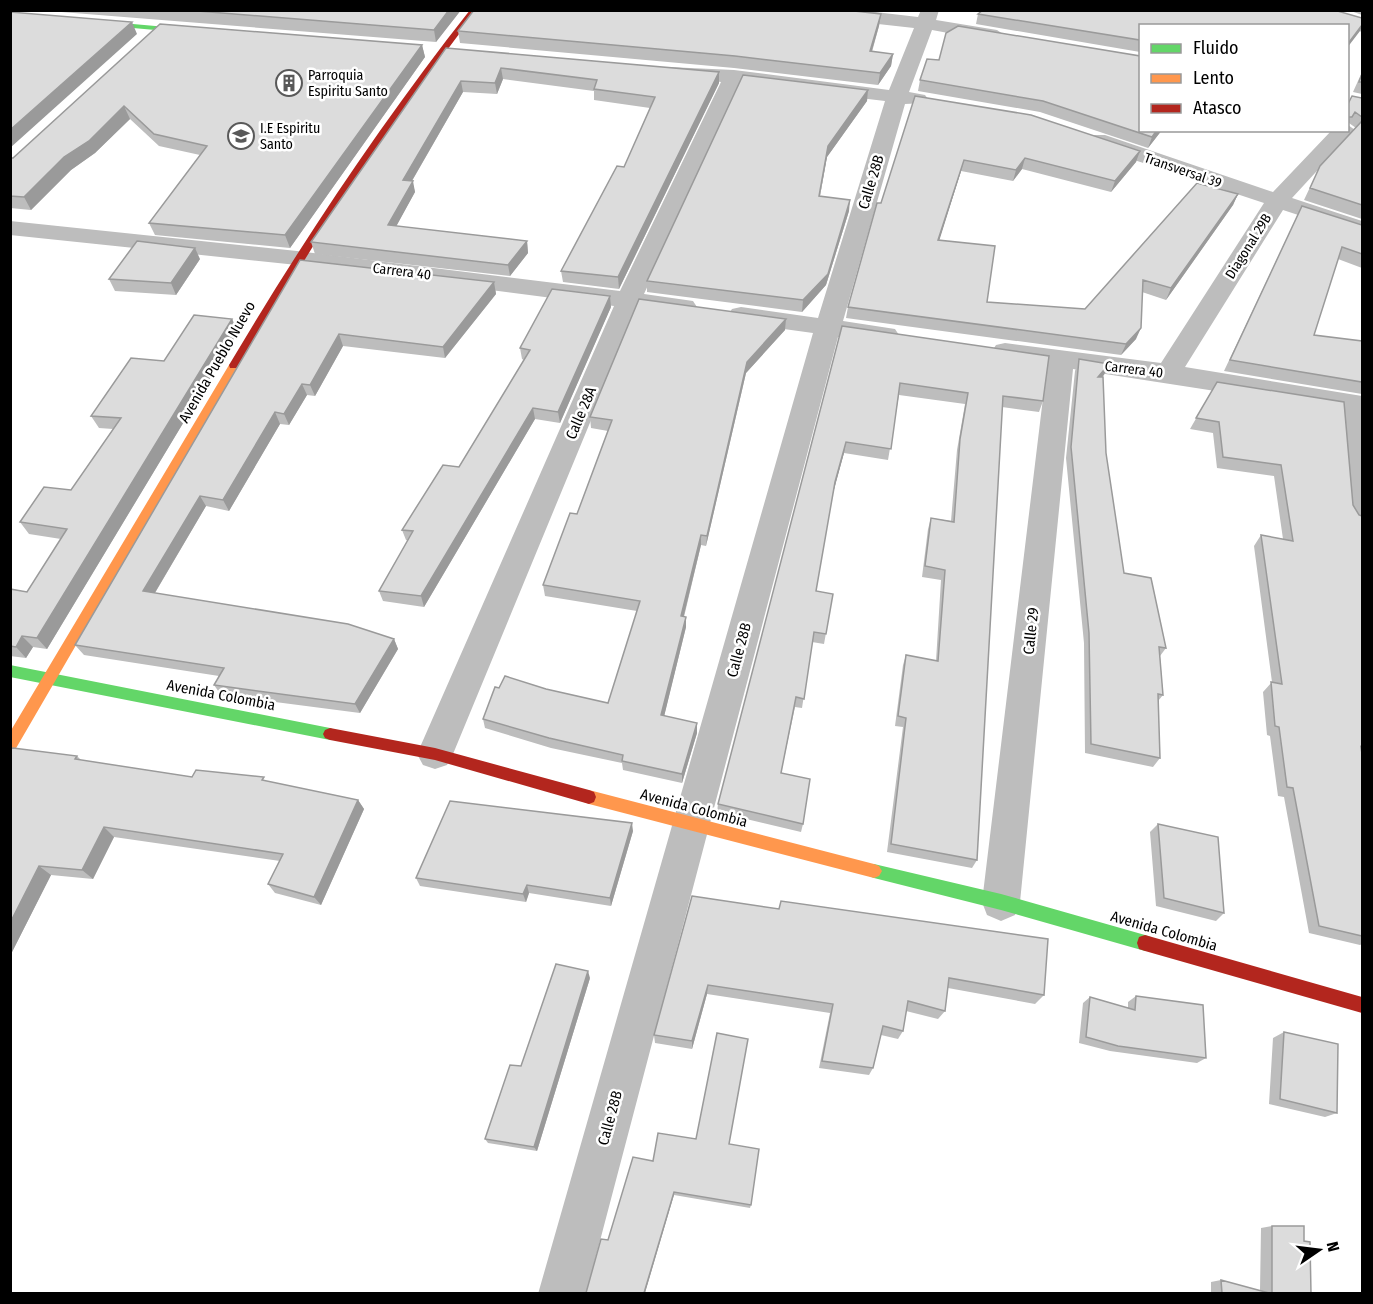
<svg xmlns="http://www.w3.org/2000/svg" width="1373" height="1304" font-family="'Fira Sans Condensed',sans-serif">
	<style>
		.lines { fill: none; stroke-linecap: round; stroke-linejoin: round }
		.street { fill: #bdbdbd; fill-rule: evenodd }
		.fast { fill: #63d668; fill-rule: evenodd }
		.slow { fill: #ff974d; fill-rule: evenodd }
		.jam { fill: #b3261e; fill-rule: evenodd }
		.wall { fill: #bdbdbd }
		.shaded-wall { fill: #9a9a9a }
		.building { fill: #dcdcdc; stroke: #9a9a9a; stroke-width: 1.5 }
		.labels { text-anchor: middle; stroke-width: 5; stroke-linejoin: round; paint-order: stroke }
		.far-poi-label { font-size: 14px; fill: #000; stroke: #fff; text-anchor: start }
		.far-street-label { font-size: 14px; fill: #000; stroke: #fff }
		.street-label { font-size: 15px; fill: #000; stroke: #fff }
	</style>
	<rect width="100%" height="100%" fill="#fff"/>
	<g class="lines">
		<path class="street" d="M797,10H858L918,17L921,10H939L936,20L997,30L1006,36L997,42L932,30L909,92L925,95L928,99L925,103L905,104L843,321L895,329L899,335L895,341L886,343L838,337L586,1294H538L813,333L741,323L732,321L728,315L732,309L741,307L818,318L885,101L740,84L644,294L693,301L697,307L693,313L684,315L637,309L453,754L447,765L435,769L423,765L417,754L614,306L297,265L10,235V221L297,251L620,291L721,82L668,75L665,71L668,67L734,70L889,90L914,28L806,16Z
			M1348,125L1355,130L1351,134L1292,198L1362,221V236L1283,210L1185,367L1362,396V527L1351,524L1347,516L1338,410L1073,369L1020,902L1015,915L1001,921L987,915L982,902L1047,365L996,357L992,351L996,345L1005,343L1161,363L1264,203L1089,145L1086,140L1089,135H1105L1273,192L1332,130H1348Z"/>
		<path class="fast" d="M10,13L200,30L204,32L200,34L10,17Z
			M10,665L330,728L335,730L337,734L335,738L330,740L10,677Z
			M874,864L1001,894L1145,935L1151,937L1153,943L1151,949L1145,951L1001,910L874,878L869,876L866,871L869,866Z"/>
		<path class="slow" d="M234,361L239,365L15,750L10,752V732L229,365Z
			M589,790L874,864L879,866L882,871L879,876L874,878L589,804L584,802L582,797L584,792Z"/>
		<path class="jam" d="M470,10H477L412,97L352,183L238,368H230L229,365C302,242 381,123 470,10Z
			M330,728L435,748L589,790L594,792L596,797L594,802L589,804L435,760L330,740L325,738L323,734L325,730Z
			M1145,935L1362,997V1013L1145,951L1139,949L1137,943L1139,937Z"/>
	</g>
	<path class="wall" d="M36,10H461L436,42Z
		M1348,10H1362V15Z
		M881,14L879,26L872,52L893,54L891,66L878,85L734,68L460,43L458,31Z
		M978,14L1362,18V33L1360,31L1140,26V54V52L976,24Z
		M160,24L422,45L425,57L290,248L155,235L149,223L200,155L159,146L130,119L95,153L71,170L31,210L10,208V158H13Z
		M446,48L719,72V83L619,289L563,282L561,271L624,167L650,108L594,100V91L503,79L497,94L463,92L412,181L415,192L396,226L527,241L528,253L510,276L315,254L311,242Z
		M939,60L1162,130L1148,148L1040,112L918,91L920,80Z
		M1362,72V94L1353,92Z
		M868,90L867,101L827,157L820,196L849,211L826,285L802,312L647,292V281Z
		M915,96L1140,151L1136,162L1111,192L1022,169L1013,181L961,171L939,240L987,302L1085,309L1238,194L1233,205L1166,300L1142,292L1136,339L1121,355L846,318L848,307Z
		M1352,96L1362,98V219L1304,200L1320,166L1356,128L1349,123L1347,125V105Z
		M1302,206L1362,225V268L1338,259L1314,335L1362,341V394L1224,371Z
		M200,259L176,295L115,291L109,279Z
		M300,260L494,282L496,294L445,358L343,346L315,396L307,395L289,425L280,424L229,511L206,506L155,593L394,639L398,649L360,713L221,695L214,685L219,676L84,655L75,645Z
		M611,307L560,423L535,419L424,607L383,601L379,591L408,541L406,540L402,530L459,467L524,360L522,359L520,348Z
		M232,319L238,332L47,649L33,647L26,658L10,656V589L27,592L61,539L29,534L20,522L71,490L113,429L99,428L91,416L164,361Z
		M786,319L785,330L746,373L706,546L701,545L684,617L686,627L664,716L697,733L682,783L623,770L622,763L551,748L485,728L483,719L499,688L546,689L608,703L637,611L545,596L543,585L577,514L608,431L591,428L590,417Z
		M842,326L1043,401L1039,412L1002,407L977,860L972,868L887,852L903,727L895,726L903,665L906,655L936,661L941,580L922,577L928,529L931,518L951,521L957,450L965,404L899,395L888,460L844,453L833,493L816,591L833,594L824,644L812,642L802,708L795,707L781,773L803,824L801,832L717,812L718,804Z
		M1079,359L1109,364L1102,377L1106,453L1124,573L1166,648L1160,656L1163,695L1158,701L1160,758L1153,767L1085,753L1084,643L1066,458L1075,371Z
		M1217,382L1353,505L1359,515L1362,516V944L1360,945L1309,933L1284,797L1278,796L1270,736L1267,735L1263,692L1272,682L1254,546L1261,535L1283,539L1274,476L1217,468L1213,433L1190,429Z
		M10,749L77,756L81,760L192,777L266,781L358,800L364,809L321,905L275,893L268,884L280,861L114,837L93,879L51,875L10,956Z
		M1158,824L1224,913L1216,921L1156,906L1150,832Z
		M633,831L611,906L529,893L526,902L420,886L416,878Z
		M692,896L1044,995L1035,1004L948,988L945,1011L938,1019L906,1011L903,1031L898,1039L881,1035L873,1068L869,1075L819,1068L830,1013L707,994L692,1049L655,1043L654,1035Z
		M590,978L537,1151L488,1143L485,1139L521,1066Z
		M1136,996L1206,1058L1197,1063L1110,1051L1079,1043L1083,1003L1090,997L1128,1008V1002Z
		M1284,1032L1337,1113L1325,1117L1269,1104L1273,1038Z
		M729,1144L751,1205L750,1208L674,1195L586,1293L608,1240Z
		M1272,1226L1304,1241L1311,1293H1211V1282L1221,1280L1260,1291L1261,1228Z"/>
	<path class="shaded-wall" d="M449,10H461L436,42L434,30Z
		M881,14L879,26L868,64L870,51Z
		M132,22L137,34L10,148V130Z
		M1362,25L1360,31L1347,48V45Z
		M422,45L425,57L290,248L285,235Z
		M893,54L891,66L878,85L880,73Z
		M501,68L503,79L497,94L495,83Z
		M719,72V83L619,289L618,277Z
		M461,81L463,92L406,191L403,180Z
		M868,90L867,101L827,157L818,207L828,146Z
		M124,106L130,119L95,153L71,170L31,210L24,197L64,157Z
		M1157,130H1162L1148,148L1152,137Z
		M1140,151L1136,162L1111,192L1115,181Z
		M1025,158L1022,169L1013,181L1016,170Z
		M964,160L961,171L936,251L938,240Z
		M413,181L415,192L391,236L388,225Z
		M1238,194L1233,205L1166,300L1171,288Z
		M850,200L849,211L826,285L802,312L803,300Z
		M527,241L528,253L510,276L508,265Z
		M195,248L200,259L176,295L171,283Z
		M494,282L496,294L445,358L443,347Z
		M610,296L611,307L560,423L558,412Z
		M232,319L238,332L47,649L37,638Z
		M786,319L785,330L746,373L706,546L707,536L747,362Z
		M1141,328L1136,339L1121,355L1126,344Z
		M339,334L343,346L315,396L310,385Z
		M1109,364L1104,375L1093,388L1098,377Z
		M302,384L307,395L289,425L284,414Z
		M533,408L535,419L424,607L421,596Z
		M275,412L280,424L229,511L223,500Z
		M846,442L844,453L833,493L835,482Z
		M200,496L206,506L150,601L143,591Z
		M701,535V545L681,627V616Z
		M686,617V627L662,725L661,715Z
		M22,636L33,647L26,658L16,647Z
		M394,639L398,649L360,713L355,704Z
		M697,723V733L682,783V774Z
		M358,800L364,809L321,905L314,897Z
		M632,823L633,831L611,906L610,898Z
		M104,827L114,837L93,879L82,870Z
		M39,866L51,875L10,956V923Z
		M527,885L529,893L526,902L523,894Z
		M588,971L590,978L537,1151L534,1147Z
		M708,985L707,994L692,1049V1041Z
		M674,1192V1195L645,1293H644Z"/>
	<path class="building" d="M185,10H449L434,30Z
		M474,10H845L881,14L870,51L893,54L880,73L735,56L458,31Z
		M983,10H1334L1362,18V25L1347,45V26H1140V40L978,14Z
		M10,12L132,22L10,130Z
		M160,24L422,45L285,235L149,223L207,146L154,134L124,106L89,141L64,157L24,197L10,196V158H13Z
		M958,26L1140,56V130H1157L1152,137L1043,101L920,80L927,59L939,60L946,33Z
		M446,48L719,72L618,277L561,271L617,166L624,167L655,97L594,89L597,80L501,68L495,83L461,81L403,180L413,181L388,225L527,241L508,265L311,242Z
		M1362,74V82H1359Z
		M743,75L868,90L828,146L819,196L850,200L828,274L803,300L647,281Z
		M915,96L1031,115L1140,151L1115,181L1025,158L1016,170L964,160L938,240L995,246L987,302L1085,309L1197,183L1238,194L1171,288L1143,280L1141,328L1126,344L848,307L877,203H881Z
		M1352,96L1362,98V117L1355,112L1352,117H1347V106Z
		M1362,121V205L1310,188L1320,166Z
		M1302,206L1362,225V254L1342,247L1314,335L1362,341V382L1230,360Z
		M137,241L195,248L171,283L109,279Z
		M300,260L494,282L443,347L339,334L310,385L302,384L284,414L275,412L223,500L200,496L143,591L348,624L394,639L355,704L214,685L224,668L75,645Z
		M552,289L610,296L558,412L533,408L421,596L379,591L413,531L402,530L443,465L459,467L530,350L520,348Z
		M639,299L786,319L747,362L707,536L701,535L681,616L686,617L661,715L697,723L682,774L622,761L623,755L549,738L483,719L495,687L499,688L505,676L546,689L608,703L640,601L543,585L570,513L577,514L612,420L590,417Z
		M194,315L232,319L37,638L22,636L16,647L10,646V589L27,592L67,529L20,522L44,487L71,490L121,418L91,416L131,358L164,361Z
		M842,326L1049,356L1043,401L1003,396L977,860L891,844L906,718L898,716L906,655L938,661L945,570L925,566L931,518L954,522L960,439L968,393L900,383L891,449L846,442L835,482L816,591L833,594L826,634L814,632L804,699L796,697L781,773L810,779L803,824L718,804Z
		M1079,359L1109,364L1098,377H1103L1106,453L1124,573L1151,578L1166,648L1159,647L1163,695L1158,694L1160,758L1091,744L1089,633L1071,447Z
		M1217,382L1344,402L1353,505L1359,515L1362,516V748L1361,747L1362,754V936L1319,926L1293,788L1287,787L1279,727L1275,726L1271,682L1282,684L1261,535L1293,541L1281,465L1223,457L1219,422L1196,418Z
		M13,748L77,756L75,759L192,777L196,770L264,777L262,780L358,800L314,897L268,884L283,854L104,827L82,870L39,866L10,923V749Z
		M450,801L632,823L610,898L527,885L523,894L416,878Z
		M1158,824L1218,837L1224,913L1164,898Z
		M692,896L779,909L781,901L1048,939L1044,995L949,978L945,1011L908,1001L903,1031L883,1026L873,1068L822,1061L833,1004L708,985L692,1041L654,1035Z
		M556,964L588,971L534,1147L485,1139L510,1065L521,1066Z
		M1136,996L1203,1005L1206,1058L1118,1046L1086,1037L1090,997L1135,1010Z
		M1284,1032L1338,1044L1337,1113L1280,1099Z
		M717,1033L748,1039L729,1144L759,1149L751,1205L674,1192L644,1293H584H586L601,1239L608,1240L633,1157L653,1161L658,1133L696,1139Z
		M1272,1226H1304V1241L1310,1242L1311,1293H1272Z
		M1221,1280L1269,1293H1222Z"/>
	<defs>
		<symbol id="building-ring" viewBox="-11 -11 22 22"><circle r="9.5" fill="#fff" stroke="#595959" stroke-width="1.5"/><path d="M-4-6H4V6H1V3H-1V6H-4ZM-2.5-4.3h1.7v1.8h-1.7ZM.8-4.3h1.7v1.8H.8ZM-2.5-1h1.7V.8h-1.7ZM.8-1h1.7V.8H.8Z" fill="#595959"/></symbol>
		<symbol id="school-ring" viewBox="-11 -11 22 22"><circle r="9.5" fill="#fff" stroke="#595959" stroke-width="1.5"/><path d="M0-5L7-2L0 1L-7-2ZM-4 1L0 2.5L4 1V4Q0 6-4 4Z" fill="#595959"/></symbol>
	</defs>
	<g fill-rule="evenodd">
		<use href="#building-ring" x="274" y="68" width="30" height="30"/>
		<use href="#school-ring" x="226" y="121" width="30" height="30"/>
	</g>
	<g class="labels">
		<g class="far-poi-label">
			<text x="308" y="80">Parroquia<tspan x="308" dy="16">Espiritu Santo</tspan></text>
			<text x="260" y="133">I.E Espiritu<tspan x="260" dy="16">Santo</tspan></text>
		</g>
		<g class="far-street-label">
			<text transform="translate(1183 170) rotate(19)" y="5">Transversal 39</text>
			<text transform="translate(1248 246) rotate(-58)" y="5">Diagonal 29B</text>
			<text transform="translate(402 271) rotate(7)" y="5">Carrera 40</text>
			<text transform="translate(1134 369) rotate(7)" y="5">Carrera 40</text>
		</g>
		<g class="street-label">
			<text transform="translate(871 182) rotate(-73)" y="5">Calle 28B</text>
			<text transform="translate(217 362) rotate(-60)" y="5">Avenida Pueblo Nuevo</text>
			<text transform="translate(581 413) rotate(-67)" y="5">Calle 28A</text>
			<text transform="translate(1031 631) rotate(-84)" y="5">Calle 29</text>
			<text transform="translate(739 650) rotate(-75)" y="5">Calle 28B</text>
			<text transform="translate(221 695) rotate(11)" y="5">Avenida Colombia</text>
			<text transform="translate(694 808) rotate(15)" y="5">Avenida Colombia</text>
			<text transform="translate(1164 931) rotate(16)" y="5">Avenida Colombia</text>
			<text transform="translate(610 1118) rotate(-75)" y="5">Calle 28B</text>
		</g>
	</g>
	<rect width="1373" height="1304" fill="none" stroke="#000000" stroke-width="24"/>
	<rect x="1139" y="24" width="210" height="108" fill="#ffffff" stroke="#999999" stroke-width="1.5"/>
	<rect x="1151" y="44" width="30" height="9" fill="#63d668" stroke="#999999" stroke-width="1.5"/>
	<text x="1193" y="54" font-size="18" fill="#000000">Fluido</text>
	<rect x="1151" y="74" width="30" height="9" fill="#ff974d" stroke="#999999" stroke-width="1.5"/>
	<text x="1193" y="84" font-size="18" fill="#000000">Lento</text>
	<rect x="1151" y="104" width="30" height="9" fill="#b3261e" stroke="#999999" stroke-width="1.5"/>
	<text x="1193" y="114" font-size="18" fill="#000000">Atasco</text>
	<g transform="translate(1319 1250) rotate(76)" stroke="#ffffff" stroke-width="4.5" paint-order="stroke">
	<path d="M0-4.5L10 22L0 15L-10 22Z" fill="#000000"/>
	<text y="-9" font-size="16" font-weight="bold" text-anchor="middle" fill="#000000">N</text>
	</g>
</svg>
